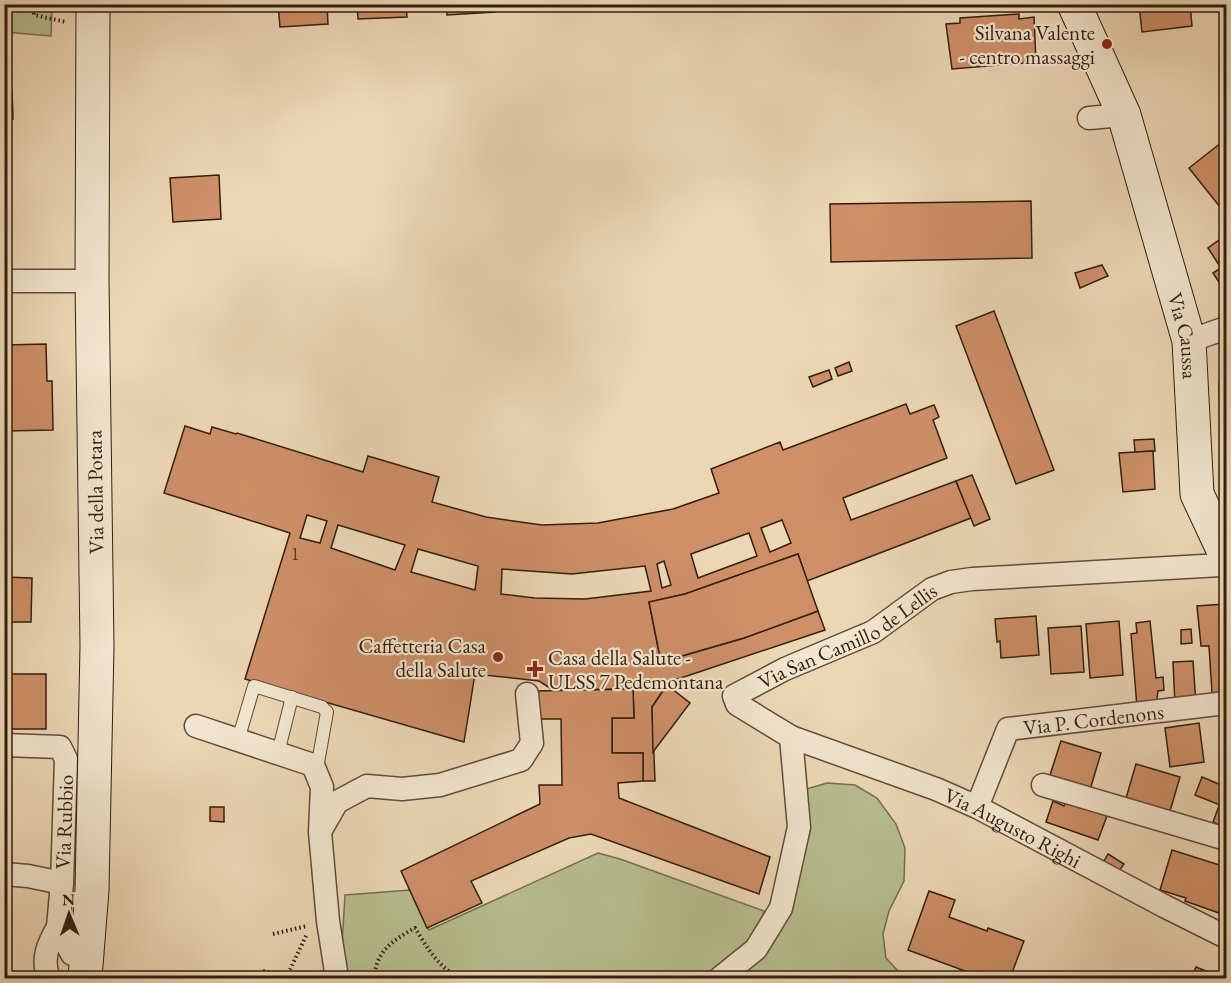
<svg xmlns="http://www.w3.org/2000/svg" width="1231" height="983" font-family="'EB Garamond',serif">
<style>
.green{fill:#b6be8e;stroke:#746e50;stroke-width:1.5}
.building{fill:#ce8f67;stroke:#311f11;stroke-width:1.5;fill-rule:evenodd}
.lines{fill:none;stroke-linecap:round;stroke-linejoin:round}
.lane-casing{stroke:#604d3a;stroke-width:14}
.street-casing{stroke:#604d3a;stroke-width:25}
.secondary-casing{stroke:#311f11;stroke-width:35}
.path{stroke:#311f11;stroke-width:4;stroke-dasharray:1.5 3;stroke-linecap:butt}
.lane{stroke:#f3e5cf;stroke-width:12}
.street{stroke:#f3e5cf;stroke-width:22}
.secondary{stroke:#f3e5cf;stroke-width:33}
.poi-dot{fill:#8f2418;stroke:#f3e5cf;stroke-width:2}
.labels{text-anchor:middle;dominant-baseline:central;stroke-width:4.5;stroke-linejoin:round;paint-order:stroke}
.number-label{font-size:18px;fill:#583b26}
.poi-label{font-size:21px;fill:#311f11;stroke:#f3e5cf;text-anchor:end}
.street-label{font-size:21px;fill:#311f11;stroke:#f3e5cf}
</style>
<rect width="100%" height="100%" fill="#ecd7b5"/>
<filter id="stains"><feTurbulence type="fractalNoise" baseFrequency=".00333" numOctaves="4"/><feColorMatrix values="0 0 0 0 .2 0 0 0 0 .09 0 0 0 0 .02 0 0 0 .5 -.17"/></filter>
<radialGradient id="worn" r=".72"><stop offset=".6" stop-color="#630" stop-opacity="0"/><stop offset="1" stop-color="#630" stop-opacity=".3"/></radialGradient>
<g class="green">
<polygon points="4,5 52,5 51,36 5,32"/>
<polygon points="827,783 855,785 877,798 896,824 905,848 904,881 889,911 883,934 886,958 899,972 927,973 940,978 735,978 759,955 803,790"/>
<polygon points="598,853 620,859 764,911 756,938 726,978 344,978 341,962 345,895 410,890 429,930"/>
</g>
<g class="building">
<polygon points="278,4 327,4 328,24 280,27"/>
<polygon points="357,4 406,4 407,17 358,19"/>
<polygon points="447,4 495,4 495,12 447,15"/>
<polygon points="630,4 678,4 678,5 630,8"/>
<polygon points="1139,4 1190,4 1192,26 1142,32"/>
<polygon points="1019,14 1019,19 1034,17 1036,62 952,69 946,24 960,23 960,18"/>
<polygon points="4,90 12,90 13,119 4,119"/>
<polygon points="1226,139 1226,202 1220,207 1189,168"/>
<polygon points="219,175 221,219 173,222 170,178"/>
<polygon points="1031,201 1032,258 831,262 830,204"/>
<polygon points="1226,235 1226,293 1213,273 1221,268 1208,248"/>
<polygon points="1102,265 1108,276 1080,288 1075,273"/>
<polygon points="994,311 1054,470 1016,484 956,326"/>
<polygon points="46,344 47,381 52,381 53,430 6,431 4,345"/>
<polygon points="849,362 852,371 838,376 835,368"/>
<polygon points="829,370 832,379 813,387 809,377"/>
<polygon points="1226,380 1226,498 1225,469 1221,469 1219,383"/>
<path d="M 906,404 L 910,414 L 934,405 L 939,417 L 933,420 L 947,458 L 843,498 L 851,520 L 956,481 L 971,518 L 807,581 L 798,554 L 685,594 L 649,602 L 661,662 L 744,638 L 818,611 L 825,630 L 669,682 L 652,707 L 655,781 L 643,781 L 643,753 L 612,753 L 612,718 L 634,718 L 633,689 L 553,690 L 539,681 L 475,674 L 464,742 L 245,679 L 290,533 L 164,493 L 185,426 L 210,434 L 212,427 L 236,434 L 237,433 L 363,472 L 368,456 L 439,477 L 432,502 L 486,517 L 542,525 L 598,523 L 673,509 L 719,493 L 711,469 L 780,442 L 783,450 ZM 307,515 L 327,521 L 320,543 L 300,538 ZM 782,520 L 791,543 L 770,552 L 761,528 ZM 338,525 L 405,545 L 395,570 L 331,548 ZM 749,533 L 757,556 L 698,578 L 691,554 ZM 418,549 L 478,566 L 475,590 L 411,572 ZM 664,561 L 671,585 L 662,588 L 657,564 ZM 645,566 L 651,591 L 585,599 L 535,598 L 501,594 L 502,569 L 572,574 Z"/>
<polygon points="1154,439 1155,451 1135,452 1134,440"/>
<polygon points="1153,451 1155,489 1123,492 1119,453"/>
<polygon points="972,475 990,519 974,526 956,481"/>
<polygon points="798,554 818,611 744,638 661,662 649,602 685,594"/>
<polygon points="4,577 32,578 31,622 4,622"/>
<polygon points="1224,604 1225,618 1226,617 1226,692 1212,693 1209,646 1201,646 1197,606"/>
<polygon points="1036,616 1039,655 1001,658 1000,641 997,642 995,619"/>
<polygon points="1119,621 1123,675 1090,678 1086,624"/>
<polygon points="1150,621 1156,678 1163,677 1164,690 1158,691 1156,706 1137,707 1131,634 1137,633 1136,623"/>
<polygon points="1081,626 1084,672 1051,674 1048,628"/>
<polygon points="1191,629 1192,643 1181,644 1181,630"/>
<polygon points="1193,661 1196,704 1175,705 1173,662"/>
<rect x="4" y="674" width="42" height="55"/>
<polygon points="667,685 690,703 653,752 652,707"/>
<polygon points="633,689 634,718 612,718 612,753 643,753 643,781 618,783 619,798 770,857 759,894 591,834 569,838 471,881 482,903 427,928 401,871 540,804 539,785 562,785 561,719 535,719 534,691"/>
<polygon points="1199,723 1204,762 1170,767 1165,728"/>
<polygon points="1061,741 1101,753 1089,793 1048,781"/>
<polygon points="1136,764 1180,777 1168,818 1124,805"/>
<polygon points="1202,777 1226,787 1220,805 1195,795"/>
<polygon points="4,779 9,779 8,794 4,794"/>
<polygon points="1226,787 1226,828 1213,822"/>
<polygon points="1053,801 1064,806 1066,801 1107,816 1098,840 1046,822"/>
<polygon points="210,807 224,807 224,822 210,821"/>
<polygon points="1172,850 1226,867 1226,886 1219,913 1185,901 1186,898 1160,890"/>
<polygon points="1108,854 1124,864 1119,871 1104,861"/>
<polygon points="929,891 955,900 949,917 987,931 988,928 1024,941 1010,978 984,978 908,950"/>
<polygon points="1196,967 1223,978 1191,978"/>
</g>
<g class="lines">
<g class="lane-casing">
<g id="lane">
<polyline points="238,740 254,686 322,707 327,712 318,763 313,765"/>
<polyline points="278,753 292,697"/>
</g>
</g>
<g class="street-casing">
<g id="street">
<polyline points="1089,118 1124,115"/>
<polyline points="4,281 92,281"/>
<polyline points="1189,341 1226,328"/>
<polyline points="196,726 313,765 322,787 320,832 328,921 337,978"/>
<path id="s1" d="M 791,737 L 936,789 L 977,807 L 1164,906 L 1226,937"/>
<polyline points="4,745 60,747 66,759 62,883 58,927"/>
<polyline points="1043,785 1226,839"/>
<path id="s2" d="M 977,807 L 1008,729 L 1226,703"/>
<polyline points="322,828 337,802 367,786 402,789 440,785 521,760 532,743 527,694"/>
<polyline points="4,874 28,876 62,883"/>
<path d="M 49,978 C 41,960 48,944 58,927 L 72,954 L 87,960"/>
<path id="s3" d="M 720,978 L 756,949 L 781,908 L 799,827 L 791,737 L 737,704 L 734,696 L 785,669 L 873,632 L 932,589 L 951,582 L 972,579 L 1221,565 L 1226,561"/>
</g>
</g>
<g class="secondary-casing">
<g id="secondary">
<path id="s4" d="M 1074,4 L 1124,115 L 1189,341 L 1197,494 L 1226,556"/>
<polyline points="85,978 92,890 97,646 92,281 93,4"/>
</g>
</g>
<g class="path">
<polyline points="34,4 34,15 66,22"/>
<polyline points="273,934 307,926"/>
<polyline points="263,971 287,976 307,934"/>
<path d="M 374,978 C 377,950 392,941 415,928 C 426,946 440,970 461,978"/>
</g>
<use href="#lane" class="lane"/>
<use href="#street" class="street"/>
<use href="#secondary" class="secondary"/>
</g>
<g class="poi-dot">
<circle cx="1107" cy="44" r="6"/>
<circle cx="498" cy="657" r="6"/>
<path d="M532 660h6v6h6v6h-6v6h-6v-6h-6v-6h6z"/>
</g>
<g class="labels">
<g class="number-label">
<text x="295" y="553">1</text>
</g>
<g class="poi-label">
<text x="1095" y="32">Silvana Valente<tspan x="1095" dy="24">- centro massaggi</tspan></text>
<text x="486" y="645">Caffetteria Casa<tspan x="486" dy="24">della Salute</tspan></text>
<text x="548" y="657" text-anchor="start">Casa della Salute -<tspan x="548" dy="24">ULSS 7 Pedemontana</tspan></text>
</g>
<g class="street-label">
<text stroke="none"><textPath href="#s4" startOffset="351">Via Caussa</textPath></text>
<text transform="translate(95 492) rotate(-91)">Via della Potara</text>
<text stroke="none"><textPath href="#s3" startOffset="468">Via San Camillo de Lellis</textPath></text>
<text stroke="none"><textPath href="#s2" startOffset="170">Via P. Cordenons</textPath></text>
<text transform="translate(64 822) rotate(-88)">Via Rubbio</text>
<text stroke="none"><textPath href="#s1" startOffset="240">Via Augusto Righi</textPath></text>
</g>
</g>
<rect width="1231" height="983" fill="none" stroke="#ecd7b5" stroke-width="24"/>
<rect x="6" y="6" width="1219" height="971" fill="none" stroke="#311f11" stroke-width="3"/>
<rect x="12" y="12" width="1207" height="959" fill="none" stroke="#311f11" stroke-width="1.5"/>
<g transform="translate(69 914) rotate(358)" stroke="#f3e5cf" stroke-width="4.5" paint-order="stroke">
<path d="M0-4.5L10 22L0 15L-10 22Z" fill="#311f11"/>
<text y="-9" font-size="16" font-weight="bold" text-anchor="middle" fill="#311f11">N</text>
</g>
<rect width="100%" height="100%" filter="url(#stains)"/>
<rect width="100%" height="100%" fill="url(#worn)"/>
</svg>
